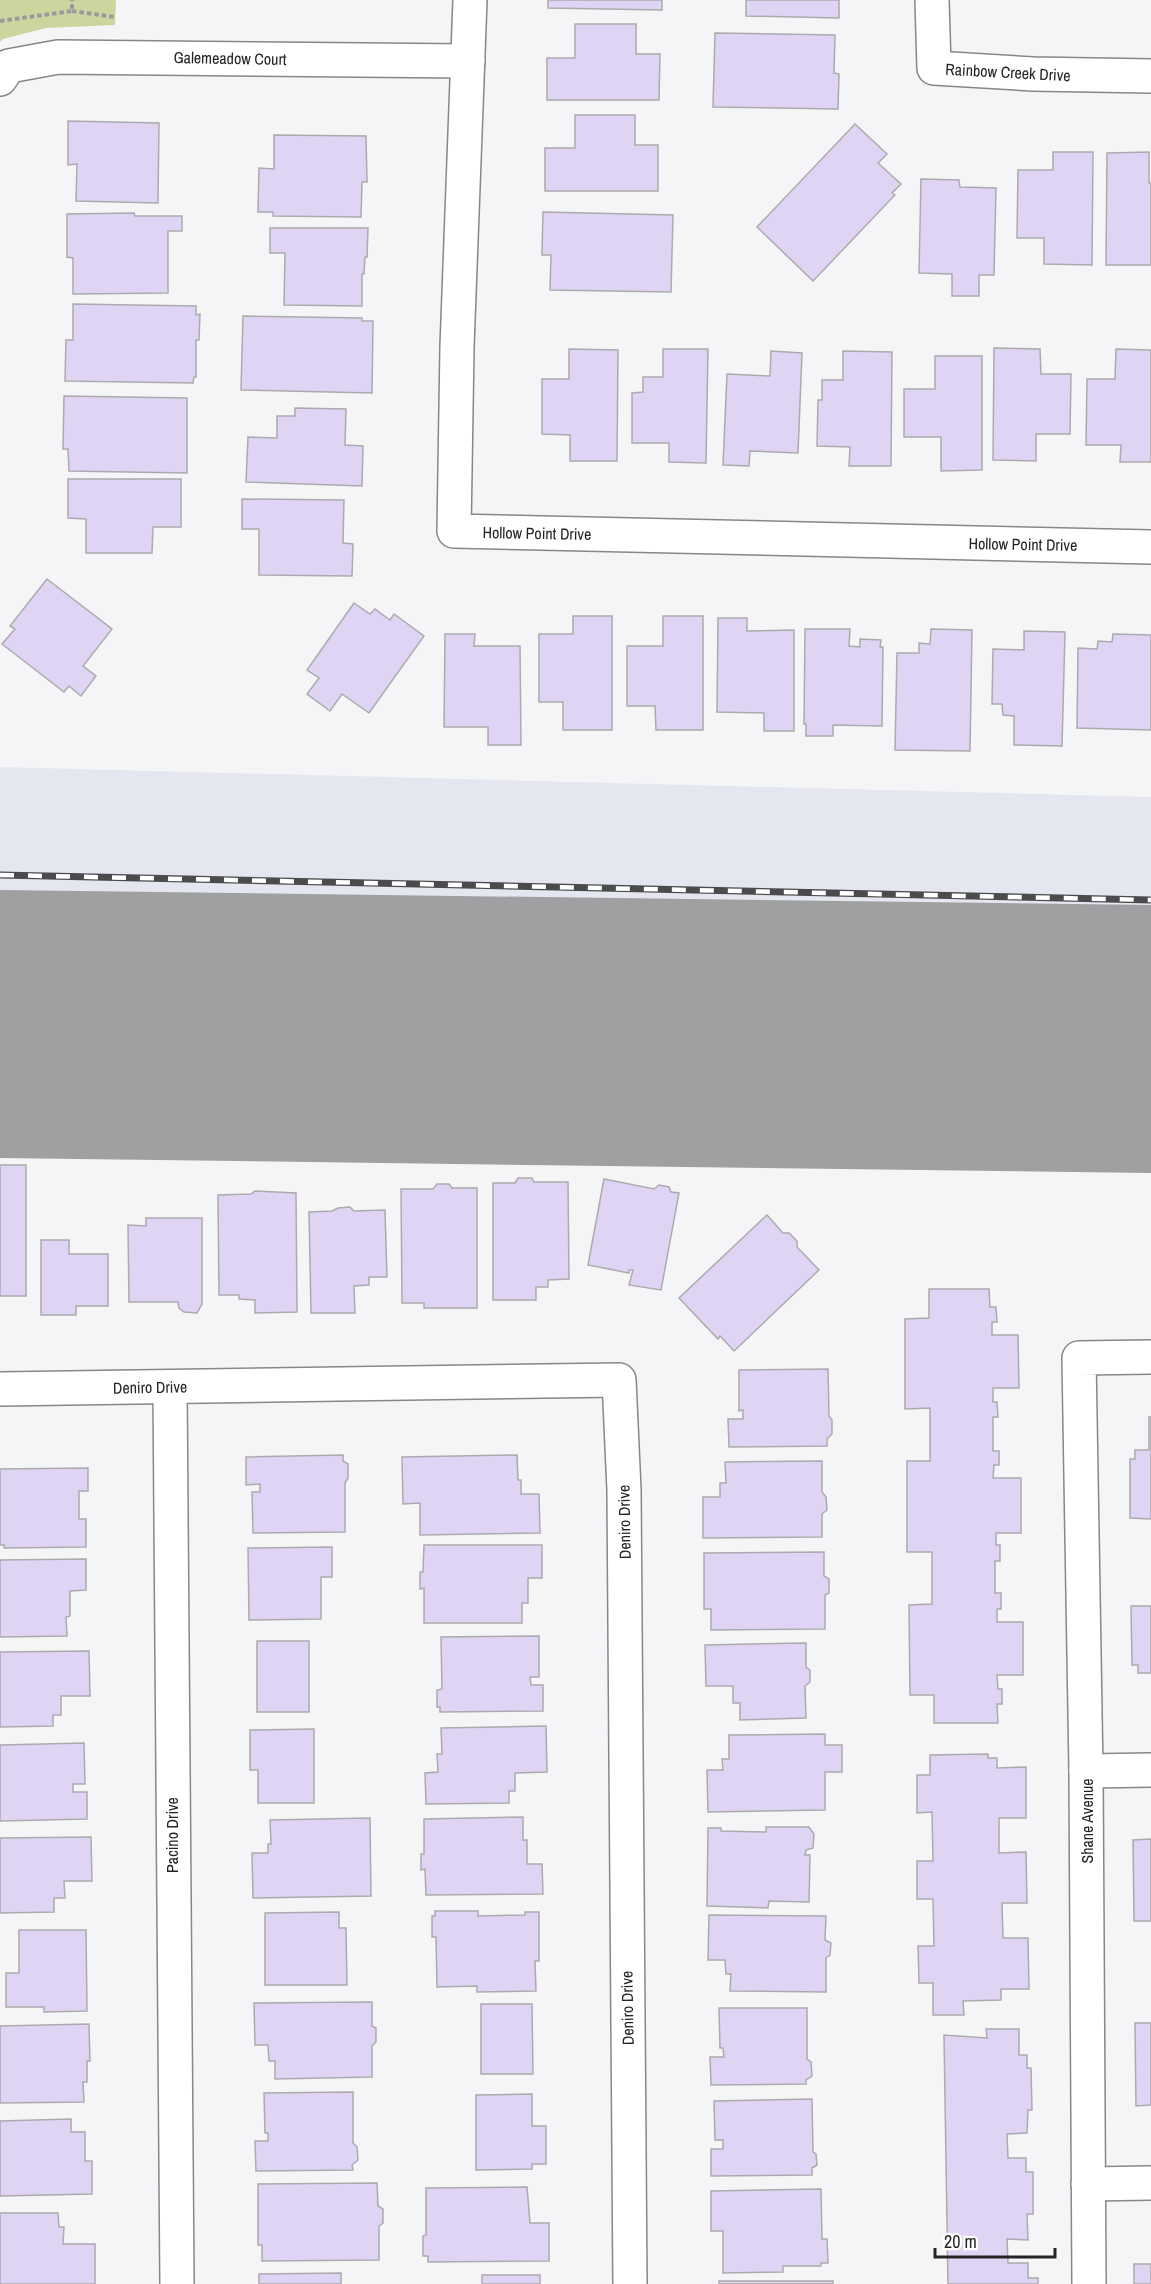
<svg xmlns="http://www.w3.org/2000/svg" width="1151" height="2284" font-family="'Archivo Narrow',sans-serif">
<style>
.built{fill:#e5e7f0}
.green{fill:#ced49e}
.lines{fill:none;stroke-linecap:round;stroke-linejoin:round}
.runway{stroke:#a0a0a2;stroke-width:268}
.building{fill:#e0d4f5;stroke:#ababad;stroke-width:1.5}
.street-casing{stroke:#87878a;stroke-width:36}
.path{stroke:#9a9a9c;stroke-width:4;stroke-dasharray:4.5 3;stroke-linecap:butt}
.street{stroke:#fff;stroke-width:33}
.rail-casing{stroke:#4b4b4d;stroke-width:7}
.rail{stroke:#fff;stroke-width:4.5;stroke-dasharray:14;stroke-linecap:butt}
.labels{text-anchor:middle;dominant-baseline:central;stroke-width:6;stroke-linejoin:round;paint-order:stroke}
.street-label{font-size:16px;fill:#242425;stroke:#fff}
</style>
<rect width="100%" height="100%" fill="#f5f5f8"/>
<polygon class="built" points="0,767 1151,797 1151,1139 0,1148"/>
<polygon class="green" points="0,0 116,0 115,25 46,28 3,39 0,42"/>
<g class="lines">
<polyline class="runway" points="0,1024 1151,1039"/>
</g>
<g class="building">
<polygon points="548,0 662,0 662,10 548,8"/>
<polygon points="746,0 839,0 839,18 746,16"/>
<polygon points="575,24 636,24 636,54 660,54 659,100 547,100 547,58 575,58"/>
<polygon points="715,33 835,35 834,73 839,74 838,109 713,107"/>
<polygon points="575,115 635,115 635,145 658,145 658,191 545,191 545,148 575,148"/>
<polygon points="68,121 159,123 158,203 76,201 77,164 68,165"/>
<polygon points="855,124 887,154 878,163 901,184 892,193 895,195 813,281 757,227"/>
<polygon points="274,135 366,136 367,182 362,182 361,217 273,216 273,212 258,212 259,168 274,169"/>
<polygon points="1053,152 1093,152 1092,265 1044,264 1044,238 1017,238 1018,170 1053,170"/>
<polygon points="1149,152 1149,183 1151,183 1151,265 1106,265 1107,153"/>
<polygon points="921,179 959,180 960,187 996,188 994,275 979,275 979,296 952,296 952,274 919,273"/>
<polygon points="543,212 673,215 671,292 550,290 551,255 542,255"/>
<polygon points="134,213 135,216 182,216 182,231 168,231 168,293 73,294 73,258 67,257 67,214"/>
<polygon points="270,228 368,228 367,257 365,257 364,274 362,274 362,306 284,305 285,253 270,253"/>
<polygon points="73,304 196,306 196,315 200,314 199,340 196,340 196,377 194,377 193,383 65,381 66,340 73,340"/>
<polygon points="243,316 362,318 362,321 373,321 372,393 241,390"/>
<polygon points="994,348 1040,349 1041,374 1071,374 1070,434 1036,434 1036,461 993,460"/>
<polygon points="569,349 618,350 617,461 570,461 570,435 542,434 542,379 569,379"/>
<polygon points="663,349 708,349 706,463 669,462 669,443 632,443 632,393 643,392 643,377 663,377"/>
<polygon points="1116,349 1151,350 1151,462 1120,462 1121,445 1086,445 1087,379 1115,379"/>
<polygon points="771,351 802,353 798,453 750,451 749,466 723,465 727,374 770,376"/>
<polygon points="843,351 892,352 891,466 849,466 850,447 817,446 818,400 822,400 822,380 843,380"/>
<polygon points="935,356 982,356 982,470 941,471 941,437 904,437 904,389 935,389"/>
<polygon points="64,396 187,398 187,473 69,471 68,449 63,449"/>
<polygon points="295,408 346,409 345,445 363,446 362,486 246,482 248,437 277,438 277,416 295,416"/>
<polygon points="68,479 181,479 181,527 153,527 152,553 86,553 86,519 68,518"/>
<polygon points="242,499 344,500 343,543 353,544 352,576 259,575 259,529 242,529"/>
<polygon points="47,579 112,629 83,666 96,676 81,696 69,686 64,692 2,644 15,629 10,626"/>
<polygon points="354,603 370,614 375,609 390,620 394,614 424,636 369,713 342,694 330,711 307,694 319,678 307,670"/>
<polygon points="573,616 612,616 612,730 563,730 563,702 539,702 539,634 573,634"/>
<polygon points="663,616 703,616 703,730 656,730 655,706 627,706 627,646 663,646"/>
<polygon points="718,618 747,618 747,631 794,630 794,731 764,731 764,713 717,712"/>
<polygon points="805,629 850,629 849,646 860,647 860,639 881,640 880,647 883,647 882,726 833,725 833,736 806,736 806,724 804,724"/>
<polygon points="931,629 972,630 970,751 895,750 897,653 919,653 919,643 930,644"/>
<polygon points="1024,631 1065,632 1062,746 1014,745 1014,716 1003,715 1002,704 992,704 993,649 1024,650"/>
<polygon points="445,634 475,634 474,646 520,646 521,745 488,745 488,727 444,727"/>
<polygon points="1113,634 1151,635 1151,730 1077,728 1078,648 1097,649 1098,641 1112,642"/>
<rect x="0" y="1165" width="26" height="131"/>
<polygon points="518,1178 532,1178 534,1182 568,1182 569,1279 548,1280 548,1287 536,1287 536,1300 493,1300 493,1183 515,1183"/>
<polygon points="604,1179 654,1189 659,1185 669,1187 671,1192 679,1193 661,1290 629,1285 633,1270 629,1270 629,1273 588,1265"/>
<polygon points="437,1184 449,1184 452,1188 477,1188 477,1308 424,1308 424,1303 402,1303 401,1189 433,1189"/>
<polygon points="255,1191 296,1193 297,1312 255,1313 255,1300 239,1299 239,1295 219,1295 218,1195 251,1194"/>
<polygon points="350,1207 354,1211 385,1210 387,1277 369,1277 369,1285 354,1286 355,1313 311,1313 309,1212 332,1211 338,1208"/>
<polygon points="767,1215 783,1233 789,1233 797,1241 797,1247 819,1270 734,1351 720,1336 718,1339 679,1298"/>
<polygon points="146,1218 202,1218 202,1304 197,1313 184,1312 179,1308 178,1302 129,1302 128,1225 146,1226"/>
<polygon points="41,1240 69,1240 69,1254 108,1254 108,1306 76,1306 76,1315 41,1315"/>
<polygon points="929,1289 989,1289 990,1307 996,1307 997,1322 992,1322 992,1335 1018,1335 1019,1388 993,1388 993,1402 997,1402 998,1417 993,1417 993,1451 999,1451 999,1465 994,1465 993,1478 1021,1478 1021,1533 996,1533 996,1545 1000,1545 1000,1561 995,1561 995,1593 1001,1593 1001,1609 997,1609 997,1622 1023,1622 1023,1675 997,1675 998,1689 1002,1689 1002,1704 997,1704 998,1723 934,1723 934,1695 910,1695 909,1605 932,1604 932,1552 907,1552 907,1461 930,1461 930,1408 905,1409 905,1319 929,1318"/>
<polygon points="828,1369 829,1416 832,1420 832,1434 827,1439 827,1446 729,1447 728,1419 743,1419 743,1410 739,1411 739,1370"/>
<polygon points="1149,1417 1151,1417 1151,1519 1130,1518 1130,1459 1135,1459 1135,1450 1149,1450"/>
<polygon points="343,1455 343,1461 348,1464 348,1478 345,1483 345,1532 253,1533 252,1492 260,1492 260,1484 246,1485 246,1457"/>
<polygon points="517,1455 518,1480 521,1480 521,1494 539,1494 540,1533 420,1535 420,1503 403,1504 402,1457"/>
<polygon points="822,1461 822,1492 826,1497 827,1510 822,1514 822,1537 703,1538 703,1497 720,1497 720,1483 726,1483 725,1462"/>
<polygon points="88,1468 88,1491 79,1491 79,1519 86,1519 86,1547 4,1548 4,1545 0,1545 0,1469"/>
<polygon points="424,1545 542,1545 542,1578 528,1578 528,1603 522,1603 522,1623 424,1623 424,1588 420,1589 420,1572 423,1572"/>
<polygon points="332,1547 332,1577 321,1577 321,1619 249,1620 248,1548"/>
<polygon points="824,1552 824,1576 829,1579 829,1593 825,1595 825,1629 711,1630 711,1609 704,1609 704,1553"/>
<polygon points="86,1559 86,1590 70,1591 70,1616 66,1617 67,1636 0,1637 0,1560"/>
<polygon points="1131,1606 1151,1606 1151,1673 1138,1673 1138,1665 1132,1665"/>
<polygon points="539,1636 539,1677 530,1677 531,1685 543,1685 543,1711 440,1712 440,1707 437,1707 437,1690 442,1689 441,1637"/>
<rect x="257" y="1641" width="52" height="71"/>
<polygon points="806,1643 806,1667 810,1670 810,1682 805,1686 806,1718 740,1720 740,1703 733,1703 733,1686 706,1686 705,1645"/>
<polygon points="89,1651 90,1696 61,1696 61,1715 53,1715 53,1726 0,1727 0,1652"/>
<polygon points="546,1726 547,1772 515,1773 515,1791 509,1791 509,1803 426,1804 425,1773 438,1772 437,1754 442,1754 441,1728"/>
<polygon points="314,1729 314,1803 258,1803 258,1770 250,1770 250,1730"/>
<polygon points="825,1734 825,1745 842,1745 842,1772 825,1772 825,1810 708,1812 707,1770 723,1770 722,1759 729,1759 729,1735"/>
<polygon points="84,1743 85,1784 73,1784 73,1792 87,1792 87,1819 0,1821 0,1745"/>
<polygon points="988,1754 988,1758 997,1758 997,1768 1026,1767 1026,1818 999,1818 999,1853 1026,1852 1027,1903 1002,1903 1003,1938 1028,1938 1029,1989 1001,1989 1001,2000 963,2001 964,2015 933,2015 933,1983 919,1983 918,1946 934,1946 933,1899 917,1899 917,1861 933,1861 932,1812 917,1813 917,1775 930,1775 930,1755"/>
<polygon points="523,1817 523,1840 527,1840 527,1864 542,1864 543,1894 426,1895 425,1869 421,1870 421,1854 424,1854 424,1819"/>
<polygon points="370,1818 371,1896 253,1898 252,1853 268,1853 268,1844 271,1844 270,1820"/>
<polygon points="766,1827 809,1827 814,1834 813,1848 806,1850 805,1855 810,1855 809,1902 769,1901 768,1908 707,1906 708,1828 721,1828 721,1831 766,1832"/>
<polygon points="91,1837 92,1881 64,1881 65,1898 54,1898 54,1912 0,1913 0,1838"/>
<polygon points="1151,1839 1151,1921 1134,1921 1133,1840"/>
<polygon points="435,1911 478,1911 478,1916 525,1915 525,1912 539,1912 539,1961 535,1961 536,1991 477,1992 477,1986 437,1987 436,1937 432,1937 432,1916 435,1916"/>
<polygon points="339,1912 339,1928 346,1928 347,1985 265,1985 265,1913"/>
<polygon points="709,1915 826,1916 825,1940 831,1943 830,1955 826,1958 826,1992 730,1991 731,1974 726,1974 725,1960 708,1960"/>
<polygon points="19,1930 86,1930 87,2011 44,2012 44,2007 6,2007 6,1973 19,1973"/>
<polygon points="372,2002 372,2026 376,2028 376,2042 372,2046 372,2077 275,2079 275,2061 269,2061 268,2045 255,2045 254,2003"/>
<polygon points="481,2004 532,2004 533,2074 481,2074"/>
<polygon points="719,2008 807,2008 807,2059 811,2062 812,2076 806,2080 806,2084 711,2085 710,2057 724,2057 723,2048 720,2048"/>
<polygon points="1135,2023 1151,2023 1151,2105 1136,2106"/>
<polygon points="89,2024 90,2061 87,2061 87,2082 83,2082 84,2102 0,2103 0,2026"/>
<polygon points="986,2029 1019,2029 1019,2055 1027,2055 1027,2068 1031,2068 1032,2110 1028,2110 1027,2133 1007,2134 1008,2158 1026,2158 1026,2172 1033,2172 1033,2214 1027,2214 1028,2240 1007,2239 1008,2263 1028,2263 1028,2278 1038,2278 1038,2284 948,2284 944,2035 987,2038"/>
<polygon points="353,2092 353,2143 357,2147 358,2160 352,2165 353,2170 256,2171 255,2141 268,2141 268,2133 265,2133 264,2093"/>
<polygon points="532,2094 532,2126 546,2126 546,2164 532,2164 532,2169 476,2170 476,2095"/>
<polygon points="812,2099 813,2152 816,2154 817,2165 812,2168 812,2175 711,2176 711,2149 723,2149 723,2140 715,2140 714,2101"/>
<polygon points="71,2119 71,2132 85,2132 85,2161 92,2161 92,2194 0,2196 0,2121"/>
<polygon points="377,2183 378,2206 383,2209 383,2223 379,2226 379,2260 262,2261 262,2245 258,2245 258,2184"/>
<polygon points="527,2187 530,2223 549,2223 549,2261 428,2262 428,2256 423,2256 423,2236 426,2235 426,2188"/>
<polygon points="821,2189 822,2239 827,2239 828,2263 821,2263 821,2266 783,2266 783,2272 723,2273 723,2231 711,2231 711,2191"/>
<polygon points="0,2213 58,2213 59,2227 64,2227 63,2244 95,2244 95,2284 0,2284"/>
<rect x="1134" y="2264" width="17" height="20"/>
<polygon points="341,2273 341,2284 259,2284 259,2274"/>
<rect x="482" y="2275" width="58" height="9"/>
<rect x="719" y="2281" width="114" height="3"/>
</g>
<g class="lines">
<g class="street-casing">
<g id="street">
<polyline points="470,0 457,347 454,531 1151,547"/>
<polyline points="932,0 934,68 1033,74 1151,76"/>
<polyline points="0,79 9,66 58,57 468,61"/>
<polyline points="170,1387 177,2284"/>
<polyline points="0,1389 619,1380 624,1490 630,2284"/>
<polyline points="1086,1771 1151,1770"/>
<polyline points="1088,2184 1151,2183"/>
<polyline points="1089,2284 1086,1771 1079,1358 1151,1357"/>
</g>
</g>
<g class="path">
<polyline points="72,11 115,17"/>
<polyline points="0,21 72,11 72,0"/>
</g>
<use href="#street" class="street"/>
<g class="rail-casing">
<polyline id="rail" points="0,875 1151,900"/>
</g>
<use href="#rail" class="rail"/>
</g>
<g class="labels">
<g class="street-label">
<text transform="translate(230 58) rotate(1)">Galemeadow Court</text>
<text transform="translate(1008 72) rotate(3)">Rainbow Creek Drive</text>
<text transform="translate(537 533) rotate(1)">Hollow Point Drive</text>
<text transform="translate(1023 544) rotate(1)">Hollow Point Drive</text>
<text transform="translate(150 1387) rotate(-1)">Deniro Drive</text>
<text transform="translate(624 1522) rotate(-91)">Deniro Drive</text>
<text transform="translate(1087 1821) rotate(-90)">Shane Avenue</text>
<text transform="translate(172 1835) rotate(-90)">Pacino Drive</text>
<text transform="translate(627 2008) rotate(-91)">Deniro Drive</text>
</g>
</g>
<path d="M935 2248v9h120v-9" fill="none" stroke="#242425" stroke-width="3"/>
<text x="944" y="2248" font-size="18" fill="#242425" stroke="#ffffff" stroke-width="4.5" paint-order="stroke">20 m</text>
</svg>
